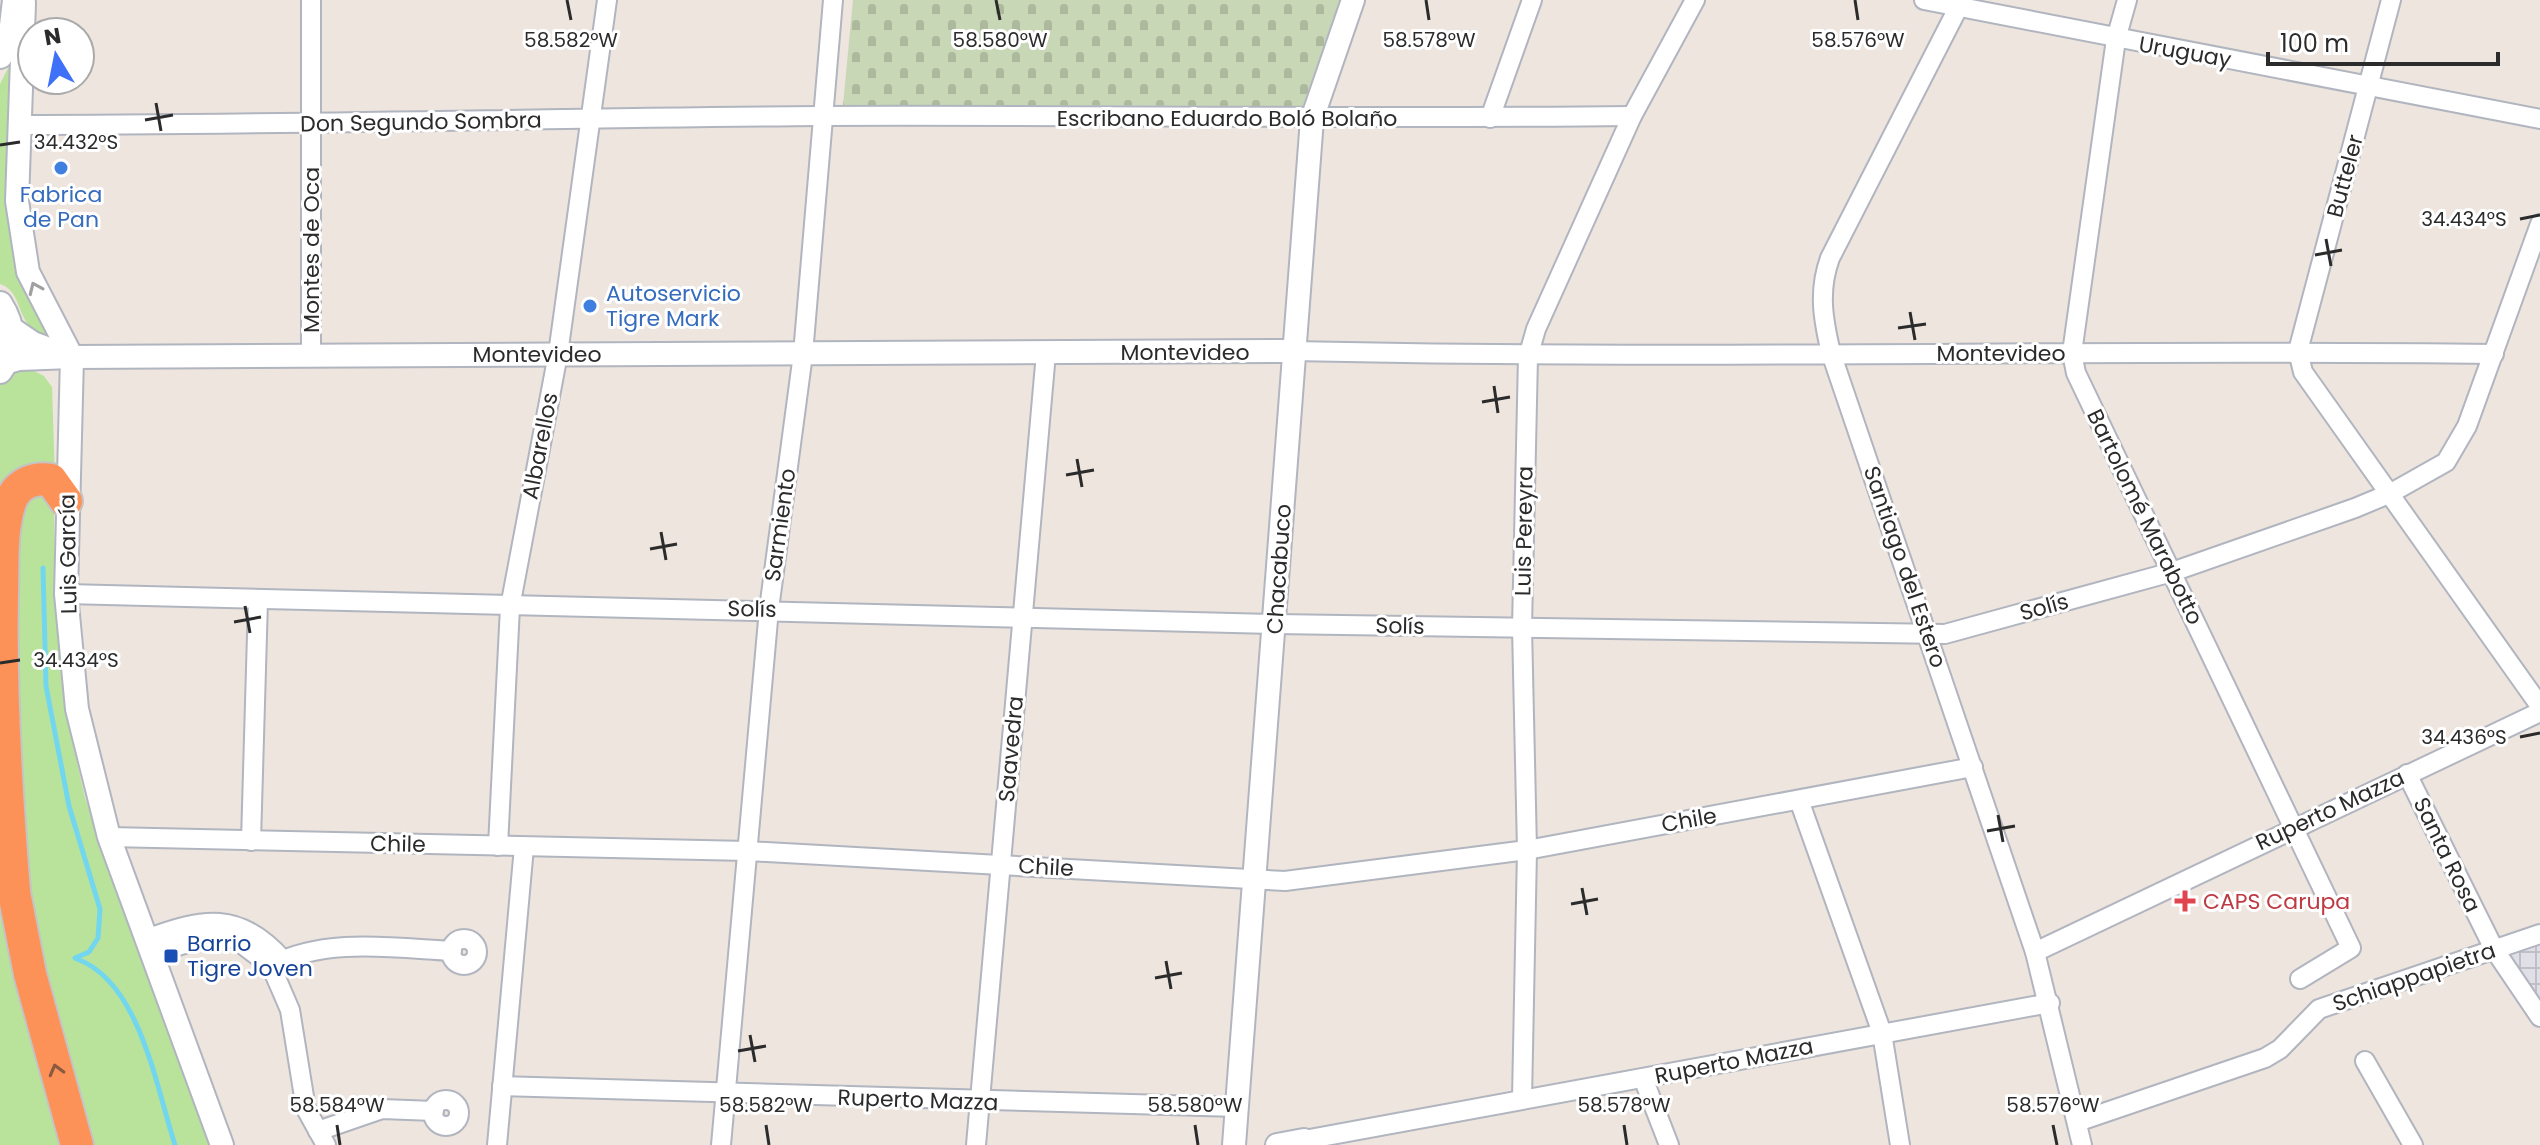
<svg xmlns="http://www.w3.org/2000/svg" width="2540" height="1145" font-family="Poppins,sans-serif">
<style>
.industrial{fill:url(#industrial-grid)}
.grass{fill:#b9e39b}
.cemetery{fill:url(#cemetery-stones)}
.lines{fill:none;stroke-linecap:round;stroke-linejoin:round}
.stream{stroke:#72d7ee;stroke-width:5}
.minor-casing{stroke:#b1b5bf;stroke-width:22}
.tertiary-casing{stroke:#b1b5bf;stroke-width:26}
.secondary-casing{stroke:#b1b5bf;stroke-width:28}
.motorway-casing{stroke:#c4c4c4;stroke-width:36}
.minor{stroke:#fff;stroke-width:18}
.tertiary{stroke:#fff;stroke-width:22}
.secondary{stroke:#fff;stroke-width:24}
.motorway{stroke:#fd9259;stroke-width:32}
.oneway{stroke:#a0a0a0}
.oneway2{stroke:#8a5940}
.ticks{fill:none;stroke:#2b2b2b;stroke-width:3}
.shop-dot{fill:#3f7fe0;stroke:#fff;stroke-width:3}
.health-dot{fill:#e0444e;stroke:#fff;stroke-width:3}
.transit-dot{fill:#1a4fb4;stroke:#fff;stroke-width:3}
.labels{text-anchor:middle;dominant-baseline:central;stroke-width:6;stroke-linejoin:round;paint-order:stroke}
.street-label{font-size:22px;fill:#2b2b2b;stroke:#fff}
.shop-label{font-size:22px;fill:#366cbe;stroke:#fff}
.health-label{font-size:22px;fill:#be3a42;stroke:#fff;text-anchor:start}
.transit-label{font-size:22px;fill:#164399;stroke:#fff;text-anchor:start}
.ticks-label{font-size:20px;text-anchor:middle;fill:#2b2b2b;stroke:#fff;stroke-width:6;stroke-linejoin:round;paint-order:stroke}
</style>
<defs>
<pattern id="industrial-grid" width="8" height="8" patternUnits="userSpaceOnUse" patternTransform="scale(2)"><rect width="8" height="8" fill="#e0dee6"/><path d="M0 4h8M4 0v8" fill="none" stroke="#c0bfc5"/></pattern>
<pattern id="cemetery-stones" width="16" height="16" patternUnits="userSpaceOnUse" patternTransform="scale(2)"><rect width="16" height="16" fill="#c8d7b5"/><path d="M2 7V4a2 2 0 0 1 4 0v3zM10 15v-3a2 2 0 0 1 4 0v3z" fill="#acb99c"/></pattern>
</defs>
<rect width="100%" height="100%" fill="#ede5de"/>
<polygon class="industrial" points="2540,942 2540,999 2507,951"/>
<g class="grass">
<path d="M 14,56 L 10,203 L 49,333 L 45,336 C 14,326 25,292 0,284 L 0,84 Z"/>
<polygon points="30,369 44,376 52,387 55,479 0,515 0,383 16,371"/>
<path d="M 36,486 L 54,507 L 55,600 L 65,709 L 85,798 L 212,1145 L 91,1145 C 44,997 14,840 11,685 C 9,624 15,563 17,502 Z"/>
<polygon points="0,902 62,1145 0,1145"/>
</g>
<polygon class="cemetery" points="853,0 1340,0 1303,106 843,105"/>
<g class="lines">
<g class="stream">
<polyline points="43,568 46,686 69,806 100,909 98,938 89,952 75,958"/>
<path d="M 77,959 C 140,982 156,1087 175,1145"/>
</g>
<g class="minor-casing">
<g id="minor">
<polyline points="1924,0 2540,119"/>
<polyline points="2127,0 2116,39 2072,353 2076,373 2351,948 2300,979"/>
<polyline points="2391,0 2298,351 2303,372 2540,706"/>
<path d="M 1958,8 L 1830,258 C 1818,291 1823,319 1831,353 L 2035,952 L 2082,1145"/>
<polyline points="1490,118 1532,0"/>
<path d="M 18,125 C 286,125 553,118 821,116 C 1091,115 1361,119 1632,116"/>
<path d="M 1292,351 C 1693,360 2093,349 2494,354"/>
<polyline points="311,357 311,0"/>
<polyline points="66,594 1275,624 1945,634 2172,572 2355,508 2391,493 2446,462 2467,426 2540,224"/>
<polyline points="2407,774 2494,949 2540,1017"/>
<polyline points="1799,800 1882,1033 1900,1145"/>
<polyline points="109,837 748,851 1285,881 1527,850 1973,767"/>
<polyline points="251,841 258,600"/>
<polyline points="498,846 510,607 558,354 607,0"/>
<path d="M 146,939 C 203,918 239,910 283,960"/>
<circle cx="464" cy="952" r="13"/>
<polyline points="2035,952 2540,712"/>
<polyline points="152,954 217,934 234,938 271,966 290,1010 306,1109 326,1145"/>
<path d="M 271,966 C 324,937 394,948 452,951"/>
<polyline points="2365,1061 2413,1145"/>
<polyline points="1643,1078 1669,1145"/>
<polyline points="502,1086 1238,1107"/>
<polyline points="1522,1099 1527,850 1522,627 1528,357 1536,329 1632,116 1695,0"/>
<circle cx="446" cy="1113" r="13"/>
<polyline points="2077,1122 2265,1058 2280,1049 2319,1009 2540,934"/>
<polyline points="318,1131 382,1109 434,1111"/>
<polyline points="1304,1140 2050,1003"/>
<polyline points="497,1145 524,847"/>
<polyline points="721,1145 769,609 803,354 833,0"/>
<polyline points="976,1145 1046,353"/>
</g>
</g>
<g class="tertiary-casing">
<g id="tertiary">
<polyline points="24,3 17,201 28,272 72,357 66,594 77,709 109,837 222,1145"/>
<polyline points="11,328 33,343 60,353"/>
<polyline points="5,363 19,359 72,357 1292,351"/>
<polyline points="1234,1145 1312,119 1353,0"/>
<polyline points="1277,1145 1304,1140 1306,1145"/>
</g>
</g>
<g class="secondary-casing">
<g id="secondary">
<polyline points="0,56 12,26 15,0"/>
<path d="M 0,304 C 14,326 16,349 0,371"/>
</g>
</g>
<g class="motorway-casing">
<g id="motorway">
<polyline points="10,872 30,974 77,1145"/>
<path d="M 14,891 C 6,793 0,695 2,597 C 3,567 0,528 11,500 C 18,483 35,477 51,480 L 66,501"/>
</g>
</g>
<use href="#minor" class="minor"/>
<use href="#tertiary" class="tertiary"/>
<use href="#secondary" class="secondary"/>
<use href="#motorway" class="motorway"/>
</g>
<defs><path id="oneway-chevron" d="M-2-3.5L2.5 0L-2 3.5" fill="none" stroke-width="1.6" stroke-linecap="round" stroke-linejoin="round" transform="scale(2)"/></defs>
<use class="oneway" href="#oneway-chevron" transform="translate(35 288) rotate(-114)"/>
<use class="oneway2" href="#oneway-chevron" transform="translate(56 1070) rotate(-105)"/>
<path class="ticks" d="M 567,0 L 571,20M 996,0 L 1000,20M 1426,0 L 1429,20M 1855,0 L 1858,20M 156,103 L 161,131M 145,120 L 173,115M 0,145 L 20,142M 2520,219 L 2540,215M 2326,239 L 2331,266M 2315,255 L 2342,250M 1910,312 L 1915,340M 1898,328 L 1926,324M 1494,386 L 1498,413M 1482,402 L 1510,397M 1077,459 L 1082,487M 1066,475 L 1094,470M 661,532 L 666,560M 650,549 L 677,544M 245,606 L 250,633M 234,622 L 261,617M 0,663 L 20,660M 2520,737 L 2540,733M 1998,815 L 2003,842M 1987,831 L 2015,826M 1582,888 L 1587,915M 1571,904 L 1598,899M 1166,961 L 1171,989M 1155,978 L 1182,973M 750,1035 L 755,1062M 738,1051 L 766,1046M 337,1125 L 340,1145M 766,1125 L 769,1145M 1195,1125 L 1198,1145M 1624,1125 L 1627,1145M 2053,1125 L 2057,1145"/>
<g class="shop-dot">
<circle cx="61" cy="168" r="8"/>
<circle cx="590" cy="306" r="8"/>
</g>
<path class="health-dot" d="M2181 889h8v8h8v8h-8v8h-8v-8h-8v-8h8z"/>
<rect class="transit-dot" x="163" y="948" width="16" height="16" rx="4"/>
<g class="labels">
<g class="street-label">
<text transform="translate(2185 52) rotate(10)">Uruguay</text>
<text x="1227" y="118">Escribano Eduardo Boló Bolaño</text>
<text transform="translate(421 122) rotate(-1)">Don Segundo Sombra</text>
<text transform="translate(2345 176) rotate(-75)">Butteler</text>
<text transform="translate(311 250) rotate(-90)">Montes de Oca</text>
<text x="1185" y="352">Montevideo</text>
<text x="2001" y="353">Montevideo</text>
<text x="537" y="354">Montevideo</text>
<text transform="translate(540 446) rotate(-79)">Albarellos</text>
<text transform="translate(2145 517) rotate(64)">Bartolomé Marabotto</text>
<text transform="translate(780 525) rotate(-82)">Sarmiento</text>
<text transform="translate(1524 531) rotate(-89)">Luis Pereyra</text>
<text transform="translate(68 554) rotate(-91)">Luis García</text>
<text transform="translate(1905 567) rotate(71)">Santiago del Estero</text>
<text transform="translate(1279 569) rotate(-86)">Chacabuco</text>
<text transform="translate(2044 607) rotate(-15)">Solís</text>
<text transform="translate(752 609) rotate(1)">Solís</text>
<text transform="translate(1400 626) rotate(1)">Solís</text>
<text transform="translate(1011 749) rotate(-85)">Saavedra</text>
<text transform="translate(2330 810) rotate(-25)">Ruperto Mazza</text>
<text transform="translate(1689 820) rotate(-10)">Chile</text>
<text transform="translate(398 844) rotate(1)">Chile</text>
<text transform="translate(2447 855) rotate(64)">Santa Rosa</text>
<text transform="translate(1046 867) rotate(3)">Chile</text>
<text transform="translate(2414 977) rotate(-19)">Schiappapietra</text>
<text transform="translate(1734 1061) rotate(-11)">Ruperto Mazza</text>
<text transform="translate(918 1100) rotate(2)">Ruperto Mazza</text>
</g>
<g class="shop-label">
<text x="61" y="194">Fabrica<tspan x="61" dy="25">de Pan</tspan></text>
<text x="606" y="293" text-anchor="start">Autoservicio<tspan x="606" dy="25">Tigre Mark</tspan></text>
</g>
<g class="health-label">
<text x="2203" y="901">CAPS Carupa</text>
</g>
<g class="transit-label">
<text x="187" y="943">Barrio<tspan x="187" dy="25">Tigre Joven</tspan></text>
</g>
</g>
<g class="ticks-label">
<text x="571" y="47">58.582°W</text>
<text x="1000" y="47">58.580°W</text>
<text x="1429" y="47">58.578°W</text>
<text x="1858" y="47">58.576°W</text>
<text x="76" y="149">34.432°S</text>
<text x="2464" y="226">34.434°S</text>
<text x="76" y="667">34.434°S</text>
<text x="2464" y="744">34.436°S</text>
<text x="337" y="1112">58.584°W</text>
<text x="766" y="1112">58.582°W</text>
<text x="1195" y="1112">58.580°W</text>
<text x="1624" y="1112">58.578°W</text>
<text x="2053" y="1112">58.576°W</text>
</g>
<g transform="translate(56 56) rotate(350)"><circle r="38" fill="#ffffff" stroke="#aaaaaa" stroke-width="2"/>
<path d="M0-6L14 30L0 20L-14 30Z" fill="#3f71f8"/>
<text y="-12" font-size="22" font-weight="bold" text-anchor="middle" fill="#2b2b2b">N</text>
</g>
<path d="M2268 52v12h230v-12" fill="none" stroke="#2b2b2b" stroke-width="4"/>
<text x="2280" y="52" font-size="24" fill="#2b2b2b" stroke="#ffffff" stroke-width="6" paint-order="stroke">100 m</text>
</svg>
